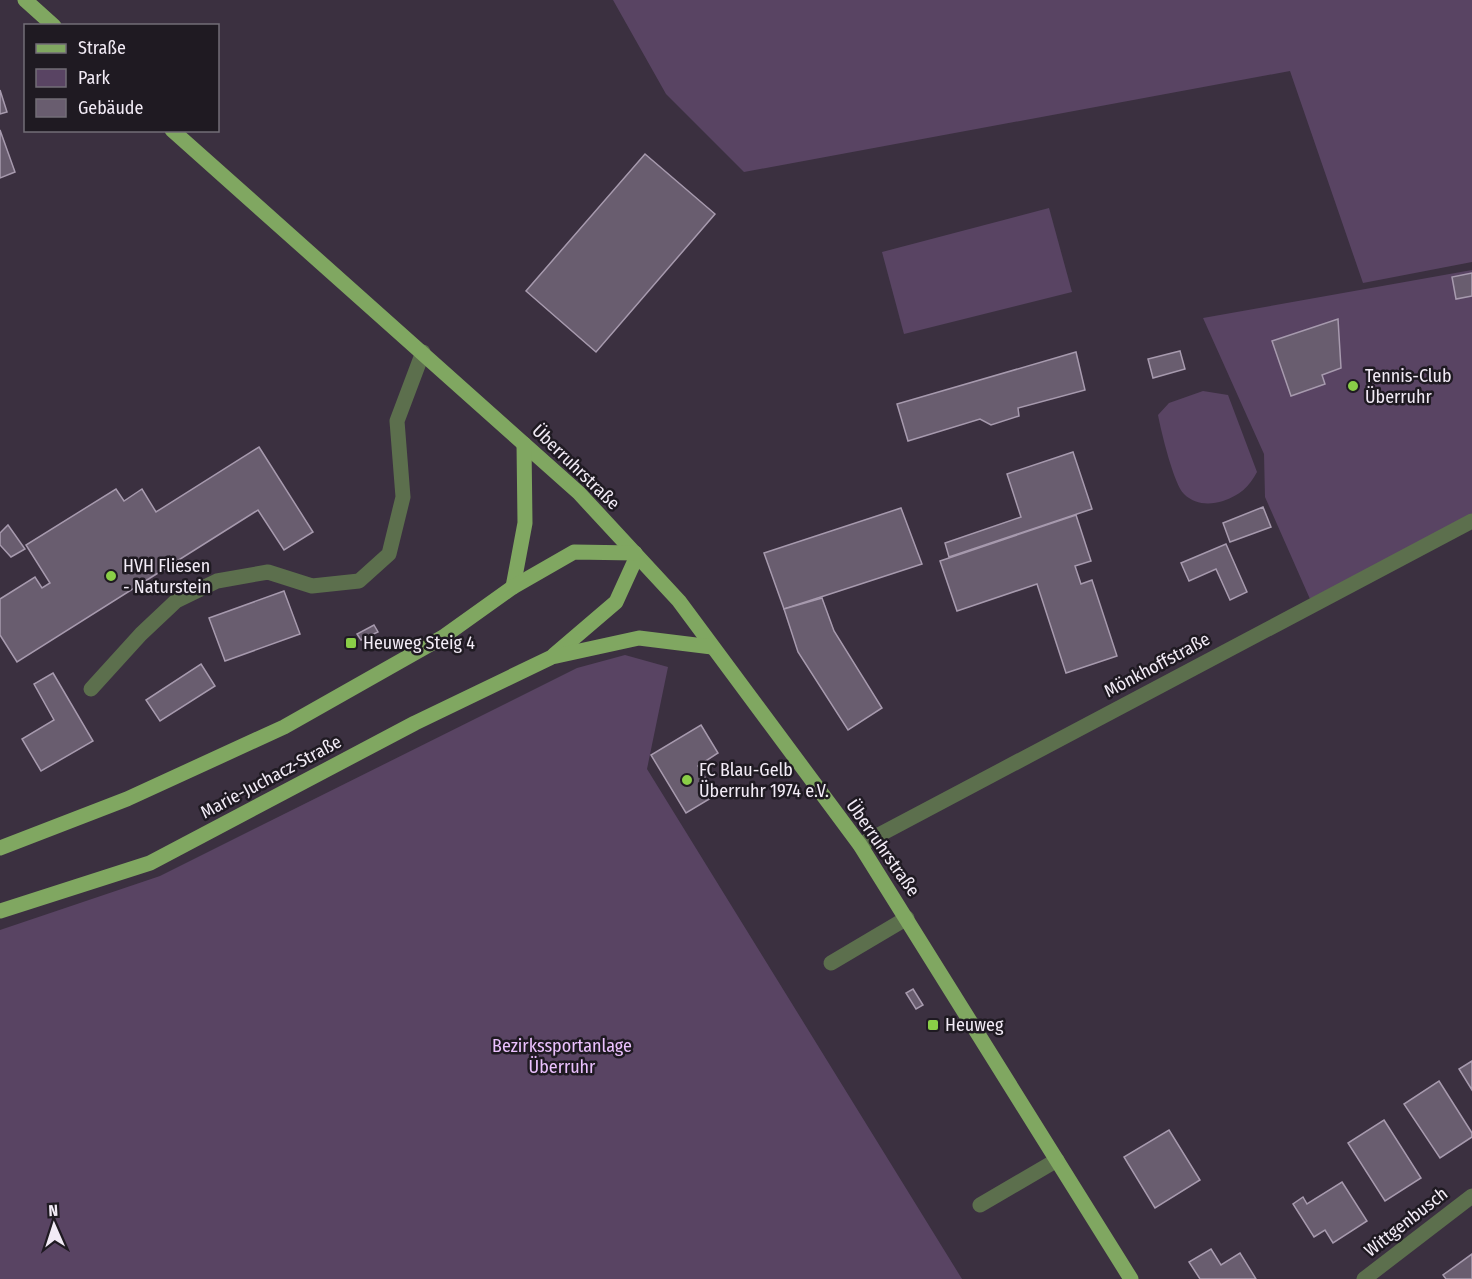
<svg xmlns="http://www.w3.org/2000/svg" width="1472" height="1279" font-family="'Fira Sans Condensed',sans-serif">
<style>
.green{fill:#594463}
.building{fill:#695d6f;stroke:#a79aae;stroke-width:1.5}
.lines{fill:none;stroke-linecap:round;stroke-linejoin:round}
.minor{stroke:#5c6f4d;stroke-width:15}
.major{stroke:#80a761;stroke-width:15}
.poi-dot{fill:#8ace47;stroke:#1f1a22;stroke-width:2}
.labels{text-anchor:middle;dominant-baseline:central;stroke-width:5;stroke-linejoin:round;paint-order:stroke}
.poi-label{font-size:18px;fill:#f2ebf6;stroke:#1f1a22;text-anchor:start}
.street-label{font-size:18px;fill:#f2ebf6;stroke:#1f1a22}
.park-label{font-size:18px;fill:#ebc1fe;stroke:#1f1a22}
</style>
<rect width="100%" height="100%" fill="#3b3040"/>
<g class="green">
<polygon points="613,0 1472,0 1472,262 1363,283 1290,71 744,172 666,94"/>
<polygon points="1049,208 1072,292 904,334 882,252"/>
<polygon points="1472,270 1472,517 1310,599 1265,497 1264,454 1203,318"/>
<path d="M 1203,391 L 1228,395 L 1257,472 C 1249,487 1240,495 1223,501 C 1210,505 1195,505 1184,494 C 1174,485 1161,431 1158,415 L 1169,403 Z"/>
<polygon points="625,655 668,667 647,769 962,1279 0,1279 0,930 160,876 577,668"/>
</g>
<g class="building">
<polygon points="0,90 7,112 0,114"/>
<polygon points="0,130 15,172 0,178"/>
<polygon points="645,154 715,214 596,352 526,291"/>
<polygon points="1472,273 1472,296 1456,299 1452,277"/>
<polygon points="1338,319 1341,368 1322,375 1325,384 1291,396 1272,341"/>
<polygon points="1180,351 1185,369 1153,378 1148,359"/>
<polygon points="1076,352 1085,390 1018,408 1019,416 991,425 980,419 908,441 897,404"/>
<polygon points="259,447 313,532 284,550 258,510 17,662 0,635 0,599 35,577 42,588 50,583 26,545 116,489 124,501 142,489 156,512"/>
<polygon points="1073,452 1092,509 949,557 945,543 1021,517 1007,474"/>
<polygon points="1263,507 1271,527 1230,542 1223,523"/>
<polygon points="901,508 922,564 784,609 764,553"/>
<polygon points="1076,515 1091,561 1075,566 1081,584 1092,580 1117,656 1066,673 1037,584 957,611 940,561"/>
<polygon points="8,525 25,549 11,557 0,545 0,533"/>
<polygon points="1226,544 1247,592 1230,600 1216,569 1189,581 1181,563"/>
<polygon points="284,591 300,634 225,661 209,618"/>
<polygon points="822,598 834,631 882,708 848,730 798,652 784,609"/>
<polygon points="374,625 378,632 361,640 357,634"/>
<polygon points="201,664 215,686 160,721 146,700"/>
<polygon points="53,673 93,741 41,771 22,739 54,720 34,684"/>
<polygon points="701,725 718,753 698,766 716,795 686,813 651,755"/>
<polygon points="913,989 923,1005 916,1009 906,993"/>
<polygon points="1472,1061 1472,1090 1459,1069"/>
<polygon points="1439,1081 1472,1133 1472,1137 1440,1158 1404,1104"/>
<polygon points="1384,1120 1421,1178 1385,1201 1348,1143"/>
<polygon points="1169,1130 1200,1180 1155,1208 1124,1157"/>
<polygon points="1342,1182 1367,1221 1333,1243 1325,1230 1314,1237 1293,1204 1303,1197 1307,1204"/>
<polygon points="1211,1249 1221,1265 1240,1253 1256,1279 1200,1279 1189,1262"/>
<polygon points="1472,1254 1472,1279 1446,1279 1443,1275"/>
</g>
<g class="lines">
<g class="minor">
<polyline points="91,689 141,634 176,601 217,581 268,572 312,586 359,581 389,554 403,497 397,421 423,352"/>
<polyline points="860,845 1472,521"/>
<polyline points="831,963 907,918"/>
<polyline points="980,1205 1057,1160"/>
<polyline points="1364,1279 1472,1196"/>
</g>
<g class="major">
<polyline points="25,0 54,26"/>
<polyline points="172,130 579,493 679,601 860,845 1131,1279"/>
<polyline points="513,587 525,523 524,444"/>
<polyline points="554,655 616,602 637,556"/>
<polyline points="0,848 127,799 284,727 443,637 513,587 574,552 635,553"/>
<polyline points="0,911 150,863 415,723 552,657 639,638 712,647"/>
</g>
</g>
<g class="poi-dot">
<circle cx="1353" cy="386" r="6"/>
<circle cx="111" cy="576" r="6"/>
<rect x="345" y="637" width="12" height="12" rx="3"/>
<circle cx="687" cy="780" r="6"/>
<rect x="927" y="1019" width="12" height="12" rx="3"/>
</g>
<g class="labels">
<g class="poi-label">
<text x="1365" y="376">Tennis-Club<tspan x="1365" dy="21">Überruhr</tspan></text>
<text x="123" y="566">HVH Fliesen<tspan x="123" dy="21">- Naturstein</tspan></text>
<text x="363" y="643">Heuweg Steig 4</text>
<text x="699" y="770">FC Blau-Gelb<tspan x="699" dy="21">Überruhr 1974 e.V.</tspan></text>
<text x="945" y="1025">Heuweg</text>
</g>
<g class="street-label">
<text transform="translate(576 467) rotate(44)">Überruhrstraße</text>
<text transform="translate(1157 665) rotate(-28)">Mönkhoffstraße</text>
<text transform="translate(271 777) rotate(-28)">Marie-Juchacz-Straße</text>
<text transform="translate(883 848) rotate(55)">Überruhrstraße</text>
<text transform="translate(1406 1222) rotate(-38)">Wittgenbusch</text>
</g>
<g class="park-label">
<text x="562" y="1046">Bezirkssportanlage<tspan x="562" dy="21">Überruhr</tspan></text>
</g>
</g>
<rect x="24" y="24" width="195" height="108" fill="#1f1a22" stroke="#736e77" stroke-width="1.5"/>
<rect x="36" y="44" width="30" height="9" fill="#80a761" stroke="#736e77" stroke-width="1.5"/>
<text x="78" y="54" font-size="18" fill="#f2ebf6">Straße</text>
<rect x="36" y="69" width="30" height="18" fill="#594463" stroke="#736e77" stroke-width="1.5"/>
<text x="78" y="84" font-size="18" fill="#f2ebf6">Park</text>
<rect x="36" y="99" width="30" height="18" fill="#695d6f" stroke="#736e77" stroke-width="1.5"/>
<text x="78" y="114" font-size="18" fill="#f2ebf6">Gebäude</text>
<g transform="translate(54 1225) rotate(357)" stroke="#1f1a22" stroke-width="4.5" paint-order="stroke">
<path d="M0-4.5L10 22L0 15L-10 22Z" fill="#f2ebf6"/>
<text y="-9" font-size="16" font-weight="bold" text-anchor="middle" fill="#f2ebf6">N</text>
</g>
</svg>
